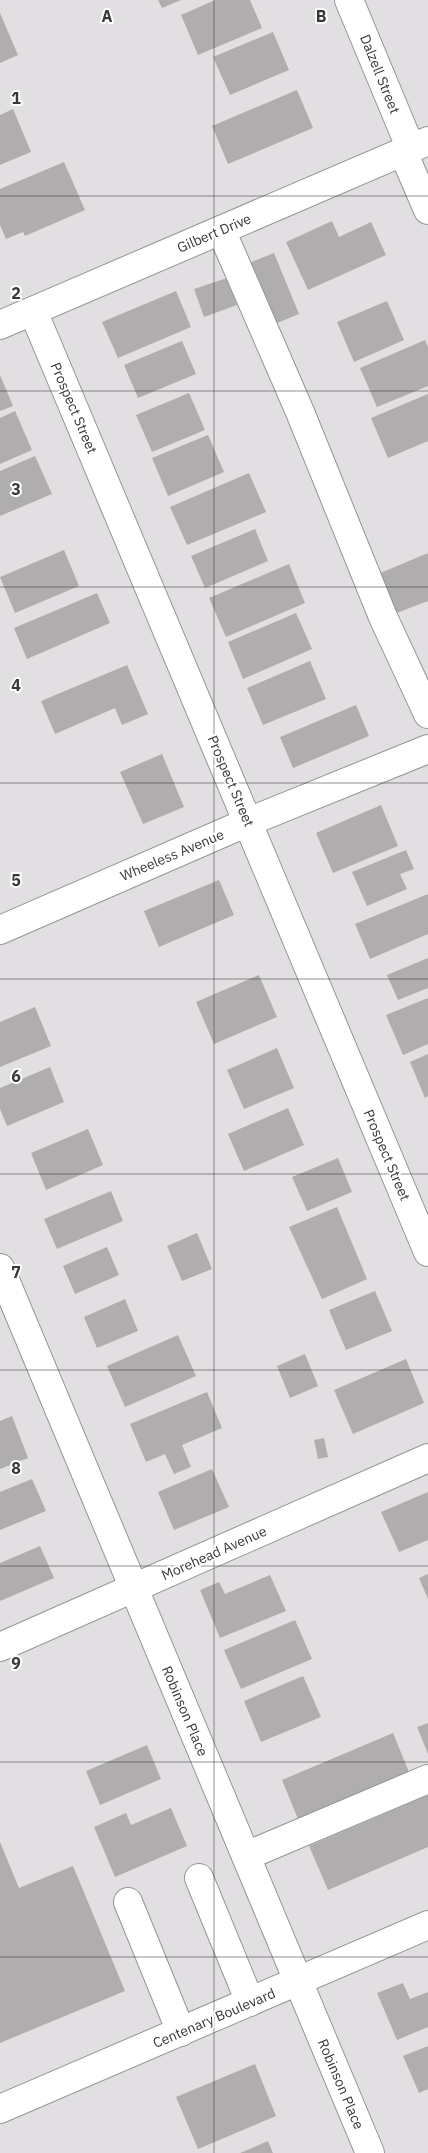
<svg xmlns="http://www.w3.org/2000/svg" width="428" height="2153" font-family="'IBM Plex Sans',sans-serif">
<style>
.building{fill:#b0adaf}
.lines{fill:none;stroke-linecap:round;stroke-linejoin:round}
.minor-casing{stroke:#969497;stroke-width:30}
.minor{stroke:#fff;stroke-width:28}
.grid{fill:none;stroke:#393839;stroke-width:1;stroke-opacity:0.55}
.labels{text-anchor:middle;dominant-baseline:central;stroke-width:4;stroke-linejoin:round;paint-order:stroke}
.street-label{font-size:14px;fill:#393839;stroke:#fff}
.grid-label{font-size:16px;text-anchor:middle;font-weight:bold;fill:#393839;stroke:#fff;stroke-width:4;stroke-linejoin:round;paint-order:stroke}
</style>
<rect width="100%" height="100%" fill="#e2dfe2"/>
<g class="building">
<polygon points="158,0 181,0 162,8"/>
<polygon points="215,0 250,0 262,28 198,55 181,15"/>
<polygon points="0,13 18,55 0,63"/>
<polygon points="273,32 289,70 230,95 213,57"/>
<polygon points="297,90 313,128 228,164 212,126"/>
<polygon points="13,109 31,152 0,165 0,115"/>
<polygon points="64,162 85,210 25,236 23,232 6,239 0,225 0,189"/>
<polygon points="332,221 339,237 371,222 386,255 308,290 286,242"/>
<polygon points="274,253 299,314 270,326 244,265"/>
<polygon points="227,278 237,305 204,317 194,289"/>
<polygon points="176,291 191,327 118,358 102,322"/>
<polygon points="387,301 404,340 354,362 337,322"/>
<polygon points="425,340 428,347 428,386 377,407 360,368"/>
<polygon points="182,341 196,374 138,398 124,365"/>
<polygon points="0,375 13,406 0,411"/>
<polygon points="189,393 205,430 152,452 136,415"/>
<polygon points="428,394 428,441 388,458 371,418"/>
<polygon points="15,411 32,450 0,464 0,418"/>
<polygon points="208,435 224,472 168,496 152,458"/>
<polygon points="35,456 52,494 0,516 0,471"/>
<polygon points="249,473 266,512 187,545 170,507"/>
<polygon points="255,529 268,561 205,588 191,556"/>
<polygon points="64,550 79,586 15,613 0,577"/>
<polygon points="428,553 428,601 394,614 378,574"/>
<polygon points="289,564 305,603 226,637 209,598"/>
<polygon points="97,593 110,623 27,659 14,628"/>
<polygon points="296,613 312,649 243,679 228,642"/>
<polygon points="310,661 326,699 263,725 247,688"/>
<polygon points="127,665 148,714 122,725 115,708 55,734 41,701"/>
<polygon points="356,705 369,736 293,768 280,737"/>
<polygon points="162,754 184,807 143,824 120,772"/>
<polygon points="381,805 398,846 333,873 316,833"/>
<polygon points="406,850 414,869 400,874 407,889 367,906 352,872"/>
<polygon points="219,880 234,915 159,947 144,911"/>
<polygon points="428,894 428,934 370,959 355,924"/>
<polygon points="428,958 428,988 398,1000 387,975"/>
<polygon points="259,975 277,1017 214,1044 196,1002"/>
<polygon points="428,998 428,1044 403,1055 386,1015"/>
<polygon points="35,1007 51,1046 0,1067 0,1022"/>
<polygon points="277,1048 294,1088 244,1109 227,1070"/>
<polygon points="428,1054 428,1096 425,1098 410,1062"/>
<polygon points="50,1067 64,1102 7,1126 0,1109 0,1088"/>
<polygon points="288,1108 304,1145 244,1171 228,1134"/>
<polygon points="88,1129 103,1165 46,1190 31,1153"/>
<polygon points="338,1158 352,1192 307,1211 292,1177"/>
<polygon points="111,1191 123,1221 57,1249 44,1219"/>
<polygon points="337,1207 367,1279 322,1299 289,1227"/>
<polygon points="197,1233 212,1269 182,1281 167,1246"/>
<polygon points="107,1247 119,1275 75,1294 63,1266"/>
<polygon points="375,1291 392,1331 346,1350 329,1310"/>
<polygon points="125,1299 138,1331 97,1348 84,1317"/>
<polygon points="178,1335 196,1376 125,1407 107,1366"/>
<polygon points="305,1354 318,1386 290,1398 277,1366"/>
<polygon points="406,1359 424,1403 353,1434 334,1390"/>
<polygon points="207,1392 222,1428 182,1445 191,1467 174,1474 165,1454 146,1462 130,1424"/>
<polygon points="12,1416 28,1458 0,1469 0,1421"/>
<polygon points="324,1438 328,1457 318,1459 314,1440"/>
<polygon points="212,1469 229,1507 174,1530 158,1492"/>
<polygon points="32,1479 46,1511 0,1530 0,1492"/>
<polygon points="428,1492 428,1540 399,1552 381,1512"/>
<polygon points="40,1546 54,1578 0,1601 0,1563"/>
<polygon points="428,1574 428,1599 419,1578"/>
<polygon points="270,1575 286,1611 220,1638 200,1590 219,1582 225,1594"/>
<polygon points="295,1620 312,1659 241,1689 224,1650"/>
<polygon points="303,1676 321,1717 261,1742 244,1701"/>
<polygon points="428,1723 428,1754 417,1727"/>
<polygon points="393,1733 411,1777 300,1824 282,1780"/>
<polygon points="147,1745 161,1779 100,1805 86,1771"/>
<polygon points="428,1795 428,1847 328,1890 309,1846"/>
<polygon points="171,1808 187,1846 115,1877 94,1827 126,1813 131,1825"/>
<polygon points="0,1842 19,1888 73,1866 125,1991 0,2043"/>
<polygon points="403,1983 410,1999 428,1992 428,2027 397,2040 377,1993"/>
<polygon points="428,2046 428,2089 419,2093 403,2056"/>
<polygon points="255,2064 276,2116 198,2149 176,2097"/>
<polygon points="268,2141 273,2153 240,2153"/>
</g>
<g class="lines">
<g class="minor-casing">
<g id="minor">
<polyline points="349,0 411,149"/>
<polyline points="403,152 428,210"/>
<polyline points="221,230 300,412 383,617 428,714"/>
<polyline points="33,311 428,1252"/>
<polyline points="0,325 428,141"/>
<polyline points="0,930 248,822 428,749"/>
<polyline points="0,1268 370,2153"/>
<polyline points="0,1647 428,1458"/>
<polyline points="246,1856 428,1779"/>
<polyline points="199,1878 250,2002"/>
<polyline points="128,1902 181,2032"/>
<polyline points="0,2109 428,1925"/>
</g>
</g>
<use href="#minor" class="minor"/>
</g>
<path class="grid" d="M 214,0 L 214,2153M 0,196 L 428,196M 0,391 L 428,391M 0,587 L 428,587M 0,783 L 428,783M 0,979 L 428,979M 0,1174 L 428,1174M 0,1370 L 428,1370M 0,1566 L 428,1566M 0,1762 L 428,1762M 0,1957 L 428,1957"/>
<g class="labels">
<g class="street-label">
<text transform="translate(380 74) rotate(68)">Dalzell Street</text>
<text transform="translate(214 233) rotate(-23)">Gilbert Drive</text>
<text transform="translate(74 408) rotate(67)">Prospect Street</text>
<text transform="translate(231 781) rotate(67)">Prospect Street</text>
<text transform="translate(172 855) rotate(-23)">Wheeless Avenue</text>
<text transform="translate(387 1155) rotate(67)">Prospect Street</text>
<text transform="translate(214 1553) rotate(-24)">Morehead Avenue</text>
<text transform="translate(185 1711) rotate(67)">Robinson Place</text>
<text transform="translate(214 2018) rotate(-23)">Centenary Boulevard</text>
<text transform="translate(341 2084) rotate(67)">Robinson Place</text>
</g>
</g>
<g class="grid-label">
<text x="107" y="22">A</text>
<text x="321" y="22">B</text>
<text x="16" y="104">1</text>
<text x="16" y="299">2</text>
<text x="16" y="495">3</text>
<text x="16" y="691">4</text>
<text x="16" y="886">5</text>
<text x="16" y="1082">6</text>
<text x="16" y="1278">7</text>
<text x="16" y="1474">8</text>
<text x="16" y="1669">9</text>
</g>
</svg>
